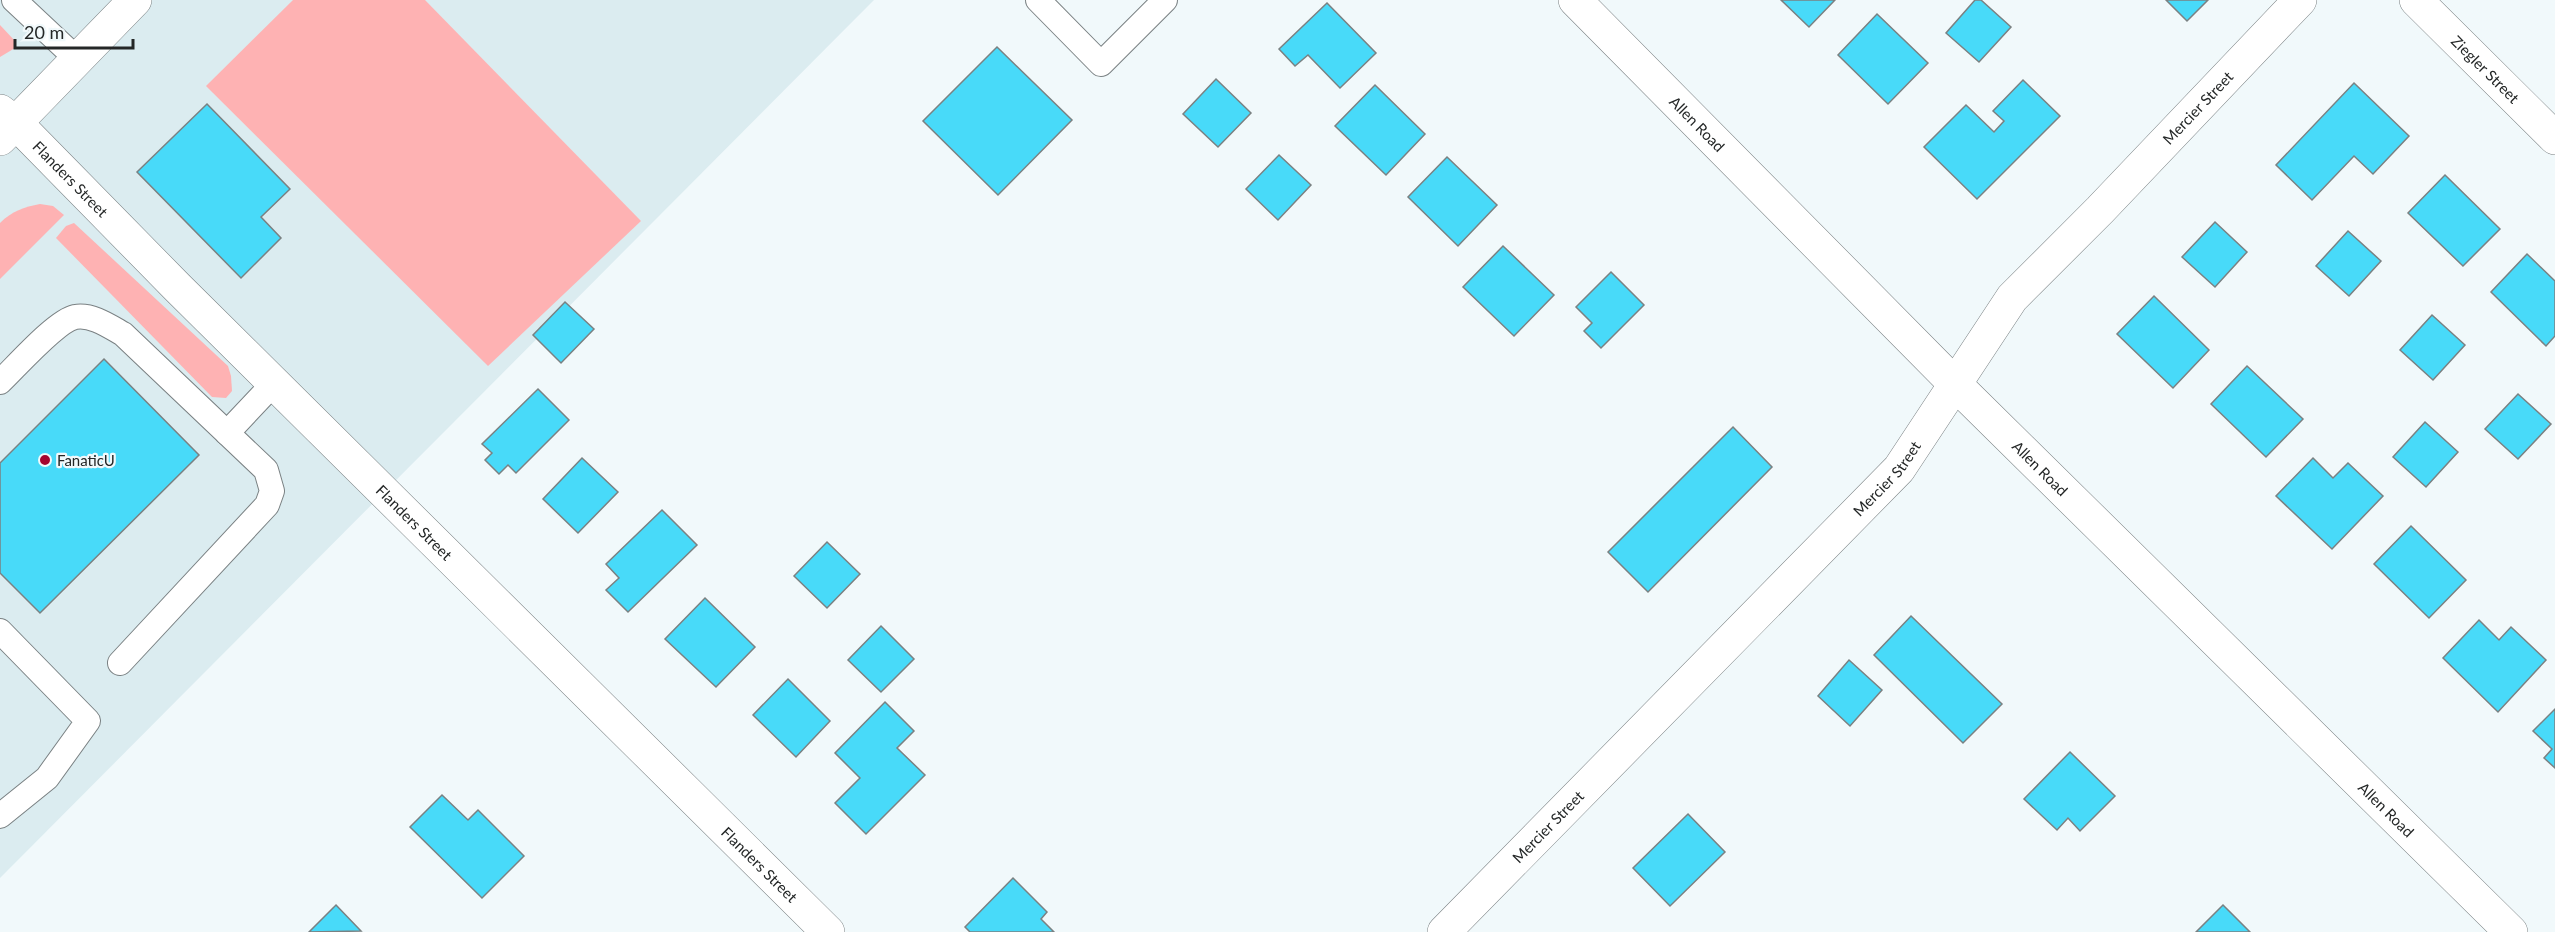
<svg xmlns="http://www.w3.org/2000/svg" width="2555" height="932" font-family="Lato,sans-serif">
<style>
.built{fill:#dbecf0}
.green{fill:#feb2b3}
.building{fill:#48daf9;stroke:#7a8182;stroke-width:1.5}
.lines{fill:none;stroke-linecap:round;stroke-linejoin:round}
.lane-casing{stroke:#7a8183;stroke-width:26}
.street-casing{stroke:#7a8183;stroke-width:34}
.secondary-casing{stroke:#7a8183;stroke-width:34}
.lane{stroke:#fff;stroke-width:24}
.street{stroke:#fff;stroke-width:33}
.secondary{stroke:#fff;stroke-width:33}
.poi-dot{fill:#a4062f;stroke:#f1f9fb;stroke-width:2}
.labels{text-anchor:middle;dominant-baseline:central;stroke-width:4.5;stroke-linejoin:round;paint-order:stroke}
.street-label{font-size:15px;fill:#242727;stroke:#f1f9fb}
.poi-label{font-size:15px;fill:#242727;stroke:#f1f9fb;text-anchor:start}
</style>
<rect width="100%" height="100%" fill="#f1f9fb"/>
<polygon class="built" points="0,0 874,0 0,878"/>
<g class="green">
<polygon points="293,0 425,0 641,221 488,366 206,86"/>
<polygon points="0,25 15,41 15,48 0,57"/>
<path d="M 40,204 L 53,206 L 64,215 L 0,279 L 0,223 C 12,211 24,207 40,204 Z"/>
<polygon points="74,223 228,366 231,376 232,391 226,398 212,397 56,238 66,226"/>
</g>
<g class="building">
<polygon points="1781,0 1835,0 1809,27"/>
<polygon points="1975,0 1981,0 2011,27 1979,62 1946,33"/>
<polygon points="2166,0 2208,0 2187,21"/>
<polygon points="1327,3 1376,53 1340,88 1308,55 1295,66 1279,49"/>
<polygon points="1877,14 1928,63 1888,104 1838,55"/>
<polygon points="997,47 1072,120 998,195 923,121"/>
<polygon points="1216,79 1251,113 1218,147 1183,114"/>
<polygon points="2023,80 2060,116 1977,199 1924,147 1966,105 1994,132 2004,121 1993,111"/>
<polygon points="2354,83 2409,136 2373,174 2354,156 2312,200 2276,165"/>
<polygon points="1375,85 1425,134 1386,175 1335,126"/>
<polygon points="207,104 290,189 261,217 281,238 241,278 137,172"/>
<polygon points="1279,155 1311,185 1278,220 1246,189"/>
<polygon points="1447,157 1497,205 1458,246 1408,197"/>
<polygon points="2445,175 2500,229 2463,266 2408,213"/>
<polygon points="2215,222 2247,252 2215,287 2182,257"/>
<polygon points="2348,231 2381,261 2349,296 2316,266"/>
<polygon points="1503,246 1554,295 1514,336 1463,287"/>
<polygon points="2527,254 2555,281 2555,336 2546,346 2491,292"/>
<polygon points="1611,272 1644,305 1601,348 1584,331 1592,323 1576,307"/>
<polygon points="2154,296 2209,350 2173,388 2117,334"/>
<polygon points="565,302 594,329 561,363 533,335"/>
<polygon points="2432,315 2465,345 2433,380 2400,350"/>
<polygon points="104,359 199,455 40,613 0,573 0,463"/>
<polygon points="2247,366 2303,419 2266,457 2211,404"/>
<polygon points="538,389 569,420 516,473 508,465 499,474 485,460 492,453 482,444"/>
<polygon points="2518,394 2551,424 2518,459 2485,429"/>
<polygon points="2425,422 2458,452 2426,487 2393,457"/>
<polygon points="1733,427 1772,467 1648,592 1608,552"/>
<polygon points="582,458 618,492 578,533 543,499"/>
<polygon points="2313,458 2333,478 2348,463 2383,496 2332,549 2276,496"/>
<polygon points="662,510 697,545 628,612 606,590 619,578 606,564"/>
<polygon points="2411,526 2466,580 2429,618 2374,564"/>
<polygon points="827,542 860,574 827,608 794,576"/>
<polygon points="705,598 755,647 716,687 665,639"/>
<polygon points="1911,616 2002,704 1963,743 1874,655"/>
<polygon points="2479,620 2499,640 2511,627 2546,660 2498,712 2443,658"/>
<polygon points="881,626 914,659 881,692 848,660"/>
<polygon points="1849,660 1882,690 1850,726 1818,696"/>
<polygon points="788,679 830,721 796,757 753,715"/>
<polygon points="885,702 914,731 897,748 925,775 866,834 835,803 860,778 835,753"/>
<polygon points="2555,709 2555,768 2544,758 2552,749 2533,731"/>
<polygon points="2070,752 2115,796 2080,831 2068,818 2057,830 2024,799"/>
<polygon points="442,795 468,820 478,810 524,856 482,898 410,827"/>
<polygon points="1688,814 1725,852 1670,906 1633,868"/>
<polygon points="1013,878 1047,912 1041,919 1054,932 970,932 965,927"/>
<polygon points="336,905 361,931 309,932"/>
<polygon points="2223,905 2250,932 2196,932"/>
</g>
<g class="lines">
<g class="lane-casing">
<g id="lane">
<polyline points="14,0 78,60"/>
<polyline points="1038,0 1101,64 1165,0"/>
<path d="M 0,382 C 15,368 56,321 75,317 C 92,314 109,326 123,334 L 266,470 L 272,491 L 267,505 L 120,663"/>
<polyline points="227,433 274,383"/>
<polyline points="0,631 88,721 47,778 0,816"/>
</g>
</g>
<g class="street-casing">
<g id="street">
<path id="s1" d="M 2416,0 L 2555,138"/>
<path id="s2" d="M 0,111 L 16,123 L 177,287 L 828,932"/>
<path id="s3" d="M 1444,932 L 1899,469 L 2012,298 L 2100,210 L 2300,0"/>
</g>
</g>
<g class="secondary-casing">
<g id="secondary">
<path id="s4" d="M 1575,0 L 1954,383 L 2511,932"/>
<polyline points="0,139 135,0"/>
</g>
</g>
<use href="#lane" class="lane"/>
<use href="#street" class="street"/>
<use href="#secondary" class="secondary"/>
</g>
<circle class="poi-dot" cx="45" cy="460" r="6"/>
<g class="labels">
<g class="street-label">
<text stroke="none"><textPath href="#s1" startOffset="98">Ziegler Street</textPath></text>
<text stroke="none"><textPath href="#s3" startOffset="1120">Mercier Street</textPath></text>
<text stroke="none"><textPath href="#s4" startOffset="174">Allen Road</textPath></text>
<text stroke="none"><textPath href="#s2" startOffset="98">Flanders Street</textPath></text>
<text stroke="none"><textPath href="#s4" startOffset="660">Allen Road</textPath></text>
<text stroke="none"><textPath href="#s3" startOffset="634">Mercier Street</textPath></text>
<text stroke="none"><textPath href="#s2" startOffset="584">Flanders Street</textPath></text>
<text stroke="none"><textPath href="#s4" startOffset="1146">Allen Road</textPath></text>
<text stroke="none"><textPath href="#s3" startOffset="148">Mercier Street</textPath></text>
<text stroke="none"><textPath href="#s2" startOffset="1070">Flanders Street</textPath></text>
</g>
<g class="poi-label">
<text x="57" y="460">FanaticU</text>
</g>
</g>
<path d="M15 39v9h118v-9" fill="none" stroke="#242727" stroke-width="3"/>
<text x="24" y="39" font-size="18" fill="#242727" stroke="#f1f9fb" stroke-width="4.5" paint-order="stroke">20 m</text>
</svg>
